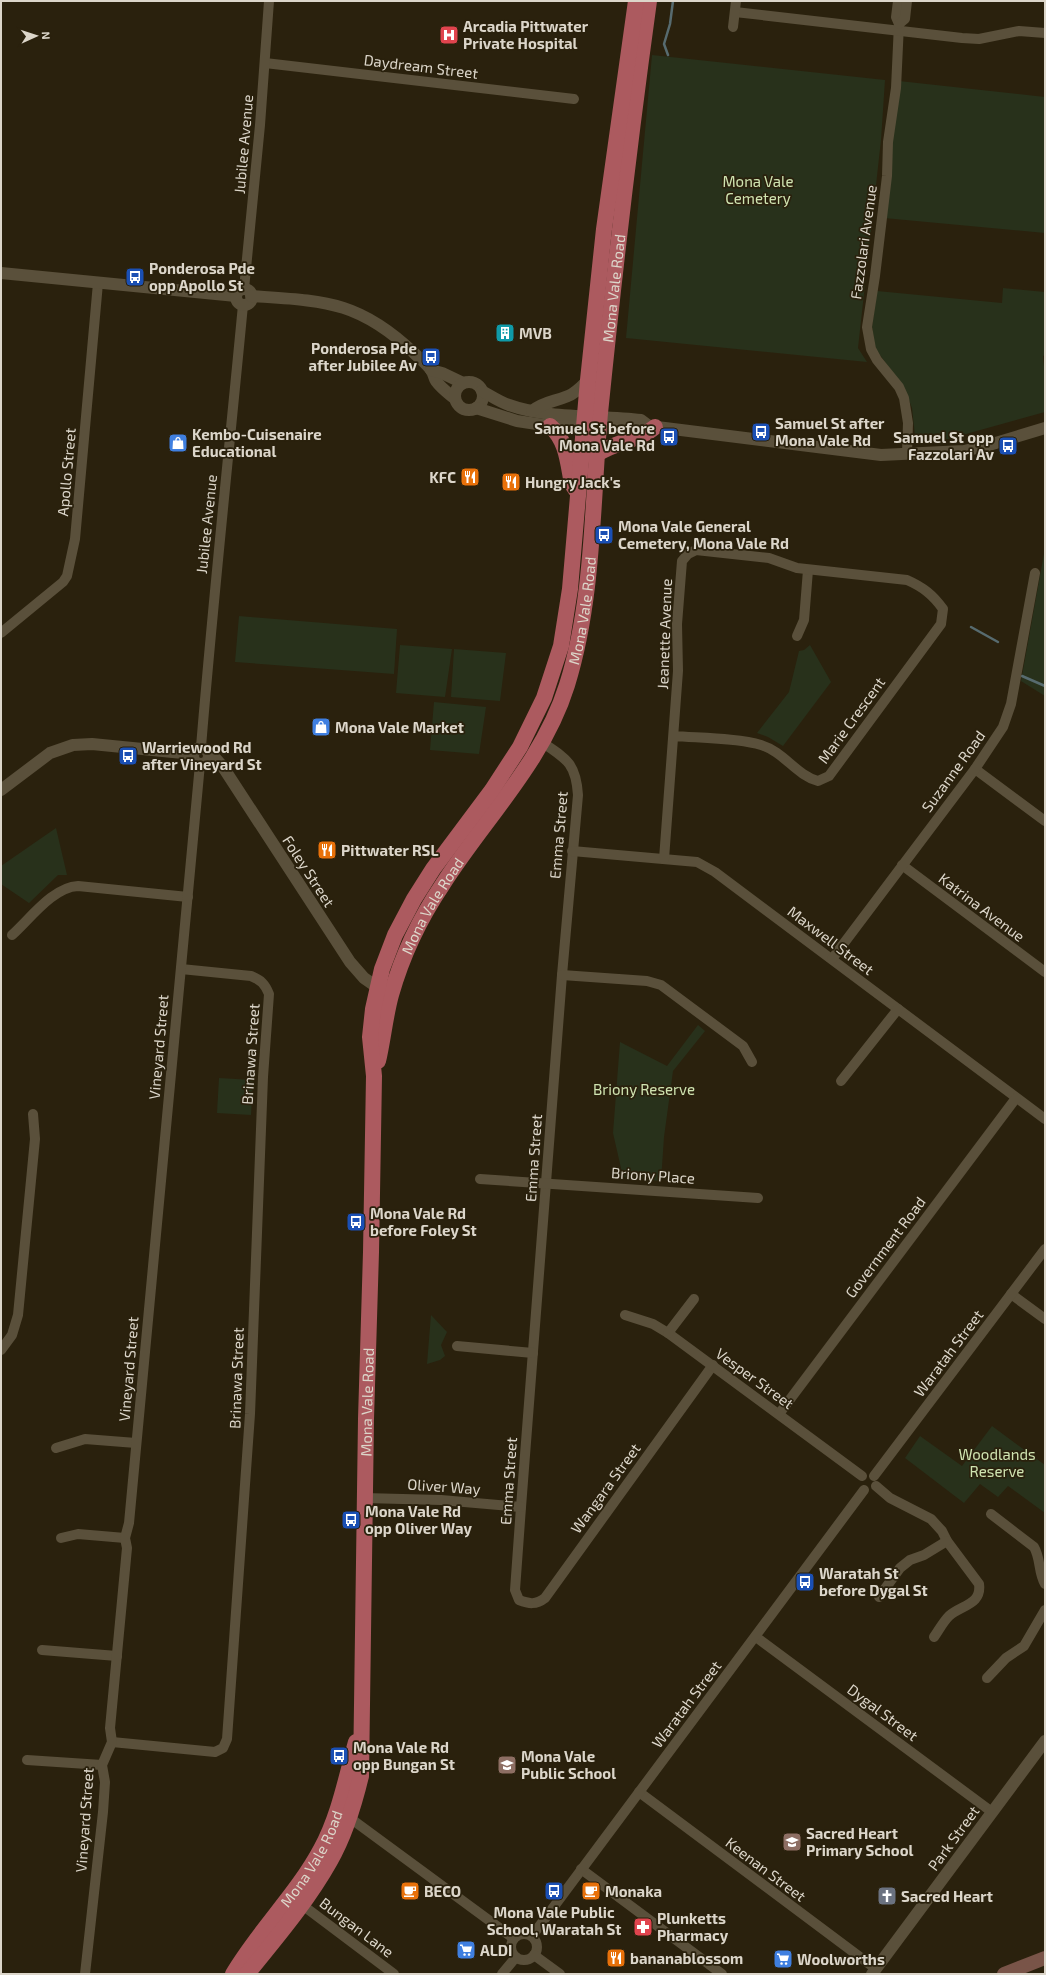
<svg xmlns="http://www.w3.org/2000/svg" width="1046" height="1975" font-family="'Exo 2',sans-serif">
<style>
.green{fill:#28311b}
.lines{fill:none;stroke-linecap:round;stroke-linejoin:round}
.stream{stroke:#576b6f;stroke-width:2.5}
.minor{stroke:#5a503b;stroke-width:10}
.tertiary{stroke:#5a503b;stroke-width:12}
.secondary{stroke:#795448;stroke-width:14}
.trunk{stroke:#ac5a5f;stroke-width:16}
.labels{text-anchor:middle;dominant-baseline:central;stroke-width:3.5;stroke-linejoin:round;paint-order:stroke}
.poi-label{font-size:15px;font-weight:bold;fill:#dcd6ca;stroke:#2a210d;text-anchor:start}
.street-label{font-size:15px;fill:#dcd6ca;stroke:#2a210d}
.park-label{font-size:15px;fill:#d0e4b1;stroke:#2a210d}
</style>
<rect width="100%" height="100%" fill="#2a210d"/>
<g class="green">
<polygon points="652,55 885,80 881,140 858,348 867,362 626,338"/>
<polygon points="899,81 1045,97 1045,233 884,218"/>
<polygon points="1003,288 1045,292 1045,355 1043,356 1045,376 1045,412 948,439 921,442 915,436 912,408 905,390 875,348 872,326 877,291 1002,303"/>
<polygon points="1045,548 1045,696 1021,681"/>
<polygon points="239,616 397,629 394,674 235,662"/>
<polygon points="400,645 452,649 445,697 396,693"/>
<polygon points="810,645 831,682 783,746 768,737 757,733 789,692 799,651 804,650"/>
<polygon points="454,649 506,653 500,701 451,697"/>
<polygon points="434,702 486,707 479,754 430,750"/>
<polygon points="56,828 67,875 58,875 29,903 1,884 1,866"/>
<polygon points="698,1025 705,1031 673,1071 664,1137 661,1181 623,1177 613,1133 620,1042 667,1066"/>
<polygon points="219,1078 253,1080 251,1115 217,1113"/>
<polygon points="431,1315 447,1332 441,1345 445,1356 440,1360 427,1364"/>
<polygon points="992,1426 1045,1465 1045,1513 1008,1486 998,1497 980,1484 964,1503 905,1458 920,1436 962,1466"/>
</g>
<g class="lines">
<g class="stream">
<polyline points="668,55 664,44 670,24 673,1"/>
<polyline points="971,627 998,642"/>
<polyline points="1022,676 1045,686"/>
</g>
<g class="minor">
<polyline points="898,1 896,17 899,24 896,88 888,142 887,176 875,276 867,327 871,349 877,360 899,387 904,398 908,423 907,453"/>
<polyline points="735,12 962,38 979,39 1019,31 1045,33"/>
<polyline points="899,24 905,19 907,1"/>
<polyline points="733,27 736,1"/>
<polyline points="265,63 574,99"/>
<polyline points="244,289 260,125 269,1"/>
<polyline points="1,633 63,582 67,576 75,539 98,283"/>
<polyline points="797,636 804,620 808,570"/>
<path d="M 543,743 C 567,759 576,764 578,795 L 562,975 L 521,1507 L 515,1590 L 519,1600 C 529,1604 536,1605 545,1598 L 713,1365"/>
<path d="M 201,747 C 213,600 229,452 243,305"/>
<polyline points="975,769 1045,821"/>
<polyline points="572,851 697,862 715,872 1045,1119"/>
<path d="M 664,859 L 678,671 L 677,624 L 682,561 L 688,554 L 696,550 L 769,558 L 797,568 L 907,580 C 923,587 933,595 943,609 L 941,624 L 829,776 L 818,781 C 796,775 784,752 761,745 C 739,738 699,738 674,736"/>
<polyline points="902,865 1045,972"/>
<path d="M 12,935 C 30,919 53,887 78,886 L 188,897"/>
<polyline points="832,959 975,769 1003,727 1011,704 1035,573"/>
<polyline points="562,975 647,981 661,985 743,1046 752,1062"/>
<polyline points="841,1081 898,1009"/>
<polyline points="480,1179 758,1198"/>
<polyline points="1011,1294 1045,1319"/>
<polyline points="625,1315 653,1324 668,1333 862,1476"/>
<polyline points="668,1333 694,1299"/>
<polyline points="457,1346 533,1353"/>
<polyline points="1,1350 12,1335 18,1315 35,1139 33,1114"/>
<polyline points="779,1414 1016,1098"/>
<polyline points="56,1448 85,1439 136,1443"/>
<polyline points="874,1476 1045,1249"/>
<path d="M 876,1486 L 890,1498 L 931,1519 L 942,1531 L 947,1541 L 979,1584 C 982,1605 961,1605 949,1616 C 943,1622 939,1630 934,1637"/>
<polyline points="364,1498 441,1500 521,1507"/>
<path d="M 991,1514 L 1034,1547 C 1041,1559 1038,1572 1045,1584"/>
<polyline points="61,1538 78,1534 125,1538"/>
<polyline points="879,1597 900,1568 910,1560 924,1555 947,1541"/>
<polyline points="756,1637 992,1812"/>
<polyline points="42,1650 117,1656"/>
<polyline points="987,1678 1006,1658 1024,1646 1045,1610"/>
<path d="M 112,1742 L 215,1752 L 223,1748 L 227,1739 L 250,1414 L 263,1077 L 269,994 C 265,984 261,980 251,976 L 181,969"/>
<polyline points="27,1760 102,1765"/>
<polyline points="639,1792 876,1969"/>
<polyline points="350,1818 513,1938"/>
<polyline points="581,1869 722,1974"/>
<polyline points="301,1904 394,1974"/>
<circle cx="524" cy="1947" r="13"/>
<polyline points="532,1936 864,1490"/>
<polyline points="534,1955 560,1974"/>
<polyline points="85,1974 103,1812 105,1782 102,1765 112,1742 110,1728 127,1548 125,1538 129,1523 200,764"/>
<polyline points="502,1974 516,1957"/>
</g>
<g class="tertiary">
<polyline points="1,273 236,296"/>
<circle cx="244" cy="297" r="8"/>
<path d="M 251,296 C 324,301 358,300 414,353 C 419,358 427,364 431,370 C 434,374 434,378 436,381 C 441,388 448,393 454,398"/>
<polyline points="431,370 442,373 463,383"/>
<circle cx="469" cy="396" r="14"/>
<path d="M 482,391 C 491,396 500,402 509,405 C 547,419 600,415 641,420 L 649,426"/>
<polyline points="476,408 517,421 550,426 640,429 649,426 881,455 964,451 989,445 1045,428"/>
<path d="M 532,411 C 545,401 554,402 568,396 C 576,393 582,386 588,380"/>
<circle cx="201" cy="756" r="8"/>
<polyline points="209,757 216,759 223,767 350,962 364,978 384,992"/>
<polyline points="1,790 50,753 73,745 92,744 193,754"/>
<polyline points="872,1974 1045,1741"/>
</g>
<polyline class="secondary" points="1004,1974 1045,1958"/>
<g class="trunk">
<path d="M 550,426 C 567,440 568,464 572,484 L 576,490"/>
<path d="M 597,454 C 616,441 639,441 655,427"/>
<path id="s1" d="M 378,1061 C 383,1040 385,1017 391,995 C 402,956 420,918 443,884 C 485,818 543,762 567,685 C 594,599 592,503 600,413 C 614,275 630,138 649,1"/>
<path id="s2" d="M 233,1974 C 259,1930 297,1894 321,1849 C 339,1816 346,1778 356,1742"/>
<path id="s3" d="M 247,1974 C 276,1938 307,1902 330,1861 C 345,1835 354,1805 361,1776 L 366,1419 L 371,1252 L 374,1076 L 370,1037 L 373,1009 L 382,969 L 395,935 L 414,899 L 433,869 L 492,790 L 520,747 L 544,698 L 561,646 L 570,589 L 588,380 L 604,229 L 636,1"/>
</g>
</g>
<defs>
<g id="hospital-square" transform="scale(1)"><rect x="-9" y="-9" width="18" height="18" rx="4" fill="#e0444e" stroke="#2a210d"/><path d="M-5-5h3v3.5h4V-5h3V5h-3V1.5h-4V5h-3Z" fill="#fff"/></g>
<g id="bus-square" transform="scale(1)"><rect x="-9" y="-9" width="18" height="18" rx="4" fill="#1a4fb4" stroke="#2a210d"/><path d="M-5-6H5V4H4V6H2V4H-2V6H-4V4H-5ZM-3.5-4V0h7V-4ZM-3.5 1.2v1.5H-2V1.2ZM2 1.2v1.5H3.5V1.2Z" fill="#fff"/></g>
<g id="building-square" transform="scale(1)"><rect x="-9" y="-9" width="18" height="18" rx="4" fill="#0f9aa8" stroke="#2a210d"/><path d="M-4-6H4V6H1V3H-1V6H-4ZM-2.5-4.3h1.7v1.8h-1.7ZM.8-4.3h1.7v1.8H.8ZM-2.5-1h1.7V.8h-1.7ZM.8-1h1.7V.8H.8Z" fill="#fff"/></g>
<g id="shop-square" transform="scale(1)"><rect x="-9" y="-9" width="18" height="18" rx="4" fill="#3f7fe0" stroke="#2a210d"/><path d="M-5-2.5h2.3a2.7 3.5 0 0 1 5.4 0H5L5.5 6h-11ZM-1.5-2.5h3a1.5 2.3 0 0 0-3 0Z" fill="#fff"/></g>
<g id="restaurant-square" transform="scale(1)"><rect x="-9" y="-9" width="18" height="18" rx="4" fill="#e8710a" stroke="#2a210d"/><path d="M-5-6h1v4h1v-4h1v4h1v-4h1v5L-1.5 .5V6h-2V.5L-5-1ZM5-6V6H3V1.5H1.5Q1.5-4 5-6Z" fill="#fff"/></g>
<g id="school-square" transform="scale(1)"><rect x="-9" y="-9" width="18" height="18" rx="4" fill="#8d6e63" stroke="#2a210d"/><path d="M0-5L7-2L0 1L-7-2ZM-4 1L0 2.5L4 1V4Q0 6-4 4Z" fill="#fff"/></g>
<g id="cafe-square" transform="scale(1)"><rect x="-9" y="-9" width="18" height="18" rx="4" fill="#e8710a" stroke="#2a210d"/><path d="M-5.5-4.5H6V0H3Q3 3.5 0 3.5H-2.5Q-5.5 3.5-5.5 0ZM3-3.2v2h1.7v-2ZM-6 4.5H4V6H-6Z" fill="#fff"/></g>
<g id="church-square" transform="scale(1)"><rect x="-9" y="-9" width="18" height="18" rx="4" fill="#6b7280" stroke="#2a210d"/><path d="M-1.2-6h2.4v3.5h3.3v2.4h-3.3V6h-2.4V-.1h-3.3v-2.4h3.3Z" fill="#fff"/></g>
<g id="pharmacy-square" transform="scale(1)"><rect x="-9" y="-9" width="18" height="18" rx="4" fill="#e0444e" stroke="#2a210d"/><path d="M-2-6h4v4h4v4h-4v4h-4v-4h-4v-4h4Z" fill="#fff"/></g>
<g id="supermarket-square" transform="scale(1)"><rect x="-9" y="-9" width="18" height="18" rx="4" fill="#3f7fe0" stroke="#2a210d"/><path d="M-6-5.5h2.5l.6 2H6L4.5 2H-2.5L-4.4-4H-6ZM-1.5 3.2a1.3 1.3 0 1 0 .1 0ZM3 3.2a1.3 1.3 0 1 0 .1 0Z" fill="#fff"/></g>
</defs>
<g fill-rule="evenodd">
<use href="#hospital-square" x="449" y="35"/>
<use href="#bus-square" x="135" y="277"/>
<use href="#building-square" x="505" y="333"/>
<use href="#bus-square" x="431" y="357"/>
<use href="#bus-square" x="761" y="432"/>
<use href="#bus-square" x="669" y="437"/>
<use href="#shop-square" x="178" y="443"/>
<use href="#bus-square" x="1008" y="446"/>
<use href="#restaurant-square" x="470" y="477"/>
<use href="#restaurant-square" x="511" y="482"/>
<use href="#bus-square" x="604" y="535"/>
<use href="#shop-square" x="321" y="727"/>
<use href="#bus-square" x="128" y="756"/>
<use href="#restaurant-square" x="327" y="850"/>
<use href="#bus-square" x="356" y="1222"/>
<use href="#bus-square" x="351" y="1520"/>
<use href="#bus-square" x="805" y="1582"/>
<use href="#bus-square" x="339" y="1756"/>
<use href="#school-square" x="507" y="1765"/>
<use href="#school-square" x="792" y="1842"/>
<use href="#cafe-square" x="410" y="1891"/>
<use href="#bus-square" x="554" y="1891"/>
<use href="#cafe-square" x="591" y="1891"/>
<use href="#church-square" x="887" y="1896"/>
<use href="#pharmacy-square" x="643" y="1927"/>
<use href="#supermarket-square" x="466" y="1950"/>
<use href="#restaurant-square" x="616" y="1958"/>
<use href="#supermarket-square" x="783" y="1959"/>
</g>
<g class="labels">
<g class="poi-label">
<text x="463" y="26">Arcadia Pittwater<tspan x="463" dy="17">Private Hospital</tspan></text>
<text x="149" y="268">Ponderosa Pde<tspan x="149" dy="17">opp Apollo St</tspan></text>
<text x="519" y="333">MVB</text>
<text x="417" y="348" text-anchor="end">Ponderosa Pde<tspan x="417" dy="17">after Jubilee Av</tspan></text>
<text x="775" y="423">Samuel St after<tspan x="775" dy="17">Mona Vale Rd</tspan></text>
<text x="655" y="428" text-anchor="end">Samuel St before<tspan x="655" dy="17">Mona Vale Rd</tspan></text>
<text x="192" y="434">Kembo-Cuisenaire<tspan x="192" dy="17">Educational</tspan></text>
<text x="994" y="437" text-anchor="end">Samuel St opp<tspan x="994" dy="17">Fazzolari Av</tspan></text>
<text x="456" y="477" text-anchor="end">KFC</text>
<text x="525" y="482">Hungry Jack's</text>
<text x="618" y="526">Mona Vale General<tspan x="618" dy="17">Cemetery, Mona Vale Rd</tspan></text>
<text x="335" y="727">Mona Vale Market</text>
<text x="142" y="747">Warriewood Rd<tspan x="142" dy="17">after Vineyard St</tspan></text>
<text x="341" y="850">Pittwater RSL</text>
<text x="370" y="1213">Mona Vale Rd<tspan x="370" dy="17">before Foley St</tspan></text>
<text x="365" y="1511">Mona Vale Rd<tspan x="365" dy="17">opp Oliver Way</tspan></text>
<text x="819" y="1573">Waratah St<tspan x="819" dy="17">before Dygal St</tspan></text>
<text x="353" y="1747">Mona Vale Rd<tspan x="353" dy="17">opp Bungan St</tspan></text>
<text x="521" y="1756">Mona Vale<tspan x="521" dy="17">Public School</tspan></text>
<text x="806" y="1833">Sacred Heart<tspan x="806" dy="17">Primary School</tspan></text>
<text x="424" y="1891">BECO</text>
<text x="605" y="1891">Monaka</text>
<text x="901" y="1896">Sacred Heart</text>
<text x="554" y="1912" text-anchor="middle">Mona Vale Public<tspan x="554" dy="17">School, Waratah St</tspan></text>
<text x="657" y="1918">Plunketts<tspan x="657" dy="17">Pharmacy</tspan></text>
<text x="480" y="1950">ALDI</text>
<text x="630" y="1958">bananablossom</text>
<text x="797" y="1959">Woolworths</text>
</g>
<g class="street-label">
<text transform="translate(421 66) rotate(7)">Daydream Street</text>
<text transform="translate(243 144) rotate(-85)">Jubilee Avenue</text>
<text transform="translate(863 242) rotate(-82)">Fazzolari Avenue</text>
<text stroke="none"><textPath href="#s1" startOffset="826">Mona Vale Road</textPath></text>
<text transform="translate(66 472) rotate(-85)">Apollo Street</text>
<text transform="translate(206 524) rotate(-84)">Jubilee Avenue</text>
<text stroke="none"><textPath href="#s1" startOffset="502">Mona Vale Road</textPath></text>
<text transform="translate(664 634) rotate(-88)">Jeanette Avenue</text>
<text transform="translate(851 720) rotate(-54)">Marie Crescent</text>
<text transform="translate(953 771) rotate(-54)">Suzanne Road</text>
<text transform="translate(558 835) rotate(-85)">Emma Street</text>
<text transform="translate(309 871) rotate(57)">Foley Street</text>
<text stroke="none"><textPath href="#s1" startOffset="166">Mona Vale Road</textPath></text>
<text transform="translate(982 907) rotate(37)">Katrina Avenue</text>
<text transform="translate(831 940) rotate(37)">Maxwell Street</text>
<text transform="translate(158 1047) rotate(-85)">Vineyard Street</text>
<text transform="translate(250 1054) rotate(-86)">Brinawa Street</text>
<text transform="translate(533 1158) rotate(-86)">Emma Street</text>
<text transform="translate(653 1175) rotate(4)">Briony Place</text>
<text transform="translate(885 1247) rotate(-53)">Government Road</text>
<text transform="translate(948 1353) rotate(-53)">Waratah Street</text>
<text transform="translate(128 1369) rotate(-85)">Vineyard Street</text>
<text transform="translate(236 1378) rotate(-88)">Brinawa Street</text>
<text transform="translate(755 1378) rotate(36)">Vesper Street</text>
<text stroke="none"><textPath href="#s3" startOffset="605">Mona Vale Road</textPath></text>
<text transform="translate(508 1481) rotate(-86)">Emma Street</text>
<text transform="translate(444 1486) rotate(4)">Oliver Way</text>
<text transform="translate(605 1488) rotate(-54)">Wangara Street</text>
<text transform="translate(686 1704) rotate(-53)">Waratah Street</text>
<text transform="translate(883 1712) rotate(37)">Dygal Street</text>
<text transform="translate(84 1820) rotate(-86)">Vineyard Street</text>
<text transform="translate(953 1838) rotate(-54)">Park Street</text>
<text stroke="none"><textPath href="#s2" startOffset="140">Mona Vale Road</textPath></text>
<text transform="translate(766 1869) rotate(37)">Keenan Street</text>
<text transform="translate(357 1927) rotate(37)">Bungan Lane</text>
</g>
<g class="park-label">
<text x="758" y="181">Mona Vale<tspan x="758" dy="17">Cemetery</tspan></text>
<text x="644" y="1089">Briony Reserve</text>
<text x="997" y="1454">Woodlands<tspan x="997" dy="17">Reserve</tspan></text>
</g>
</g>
<rect width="1046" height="1975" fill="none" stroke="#dcd6ca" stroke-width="4"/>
<g transform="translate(36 36) rotate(87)" stroke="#2a210d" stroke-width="3" paint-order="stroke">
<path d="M0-3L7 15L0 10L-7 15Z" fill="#dcd6ca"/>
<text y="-6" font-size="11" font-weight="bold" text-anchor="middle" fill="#dcd6ca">N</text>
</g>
</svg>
